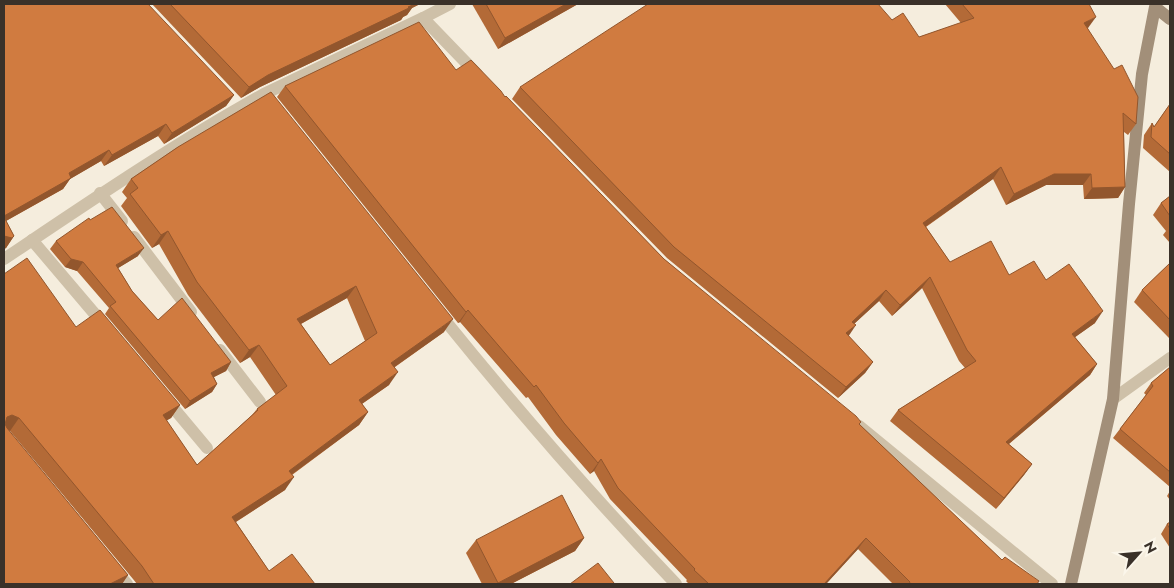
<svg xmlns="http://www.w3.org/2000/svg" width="1174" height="588" font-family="Jost,sans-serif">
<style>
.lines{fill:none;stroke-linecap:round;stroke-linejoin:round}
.street{stroke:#cec0a8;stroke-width:12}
.secondary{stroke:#a28f79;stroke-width:12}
.wall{fill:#b36a37;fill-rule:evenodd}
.shaded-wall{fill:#92562d}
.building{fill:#d07b40;stroke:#92562d;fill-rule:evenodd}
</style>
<rect width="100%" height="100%" fill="#f5eddd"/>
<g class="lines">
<g class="street">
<polyline points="423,18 477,74"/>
<polyline points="100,193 122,221"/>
<polyline points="134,237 191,312"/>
<polyline points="32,240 105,326"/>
<path d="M 4,259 C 89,202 174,144 264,94 L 423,18 L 450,4"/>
<path d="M 439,313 C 514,406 593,497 676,584"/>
<polyline points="220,350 260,402"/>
<polyline points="166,399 207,448"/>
<polyline points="1113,399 1170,358"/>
<polyline points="859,426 1052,584"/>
<polyline points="114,569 127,584"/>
</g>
<polyline class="secondary" points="1071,584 1113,399 1129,204 1142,74 1155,7 1170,19"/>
</g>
<g class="wall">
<polygon points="4,4 234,95 226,106 164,144 158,136 104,166 101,161 70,179 63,189 6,221 14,236 6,248 4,249"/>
<polygon points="152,4 420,4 412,8 407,15 403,17 401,20 260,87 241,98"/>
<polygon points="472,4 578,4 498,49"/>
<polygon points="945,4 1089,4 1088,29 1136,124 1128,135 1124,132 1125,187 1118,198 1084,199 1083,185 1046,185 1006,205 993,179 926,227 950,262 1009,275 1046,280 1095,323 1075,337 1097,364 1090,375 1009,444 1032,464 1024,475 996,509 890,421 898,410 965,368 959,361 922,288 892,316 879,301 854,324 848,336 873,362 865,373 838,398 667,258 512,99 520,87 892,20 919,37 961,23"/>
<polygon points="456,70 505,97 664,259 860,425 1002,560 1037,584 893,584 858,549 826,584 689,584 686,581 687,580 610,499 594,471 590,474 556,435 528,397 526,398 460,322 458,323 277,97 285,86"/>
<polygon points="1170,104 1170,172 1143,148 1144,135 1152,123 1154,127"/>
<path d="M 178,147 L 444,332 L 395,367 L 389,385 L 362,404 L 368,412 L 359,425 L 292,475 L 285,490 L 236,522 L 269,571 L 315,584 L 137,584 L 133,579 L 10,431 L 8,430 L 128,575 L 122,584 L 4,584 L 4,274 L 180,405 L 171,418 L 166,420 L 197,465 L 252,415 L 257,409 L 276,395 L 250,357 L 240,363 L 188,295 L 159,244 L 152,248 L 121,206 L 127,198 L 122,192 L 131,179 ZM 347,298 L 365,341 L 330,365 L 301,324 Z"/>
<polygon points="1170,196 1170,243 1163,235 1166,231 1153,215 1161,203"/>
<polygon points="90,220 138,256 118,268 132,291 158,320 231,362 226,371 214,377 217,384 212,392 185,409 105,314 109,308 77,271 65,267 50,249 56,241"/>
<polygon points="1170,263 1170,338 1169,338 1134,302 1142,290"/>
<polygon points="1170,367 1170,487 1113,438 1146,395 1144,393 1151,383"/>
<polygon points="1170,491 1170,500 1167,496"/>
<polygon points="1170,522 1170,548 1161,534 1167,524"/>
<polygon points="584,538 575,551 511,584 482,584 466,553 476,540"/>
</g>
<g class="shaded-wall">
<polygon points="410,4 420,4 412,8 407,15 403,17 401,20 260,87 241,98 249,87 268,75"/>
<polygon points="566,4 578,4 498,49 505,38"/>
<polygon points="1096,17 1088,28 1084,23"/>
<polygon points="234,95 226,106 164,144 172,133"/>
<polygon points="166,124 158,136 104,166 112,155"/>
<polygon points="109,150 101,161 70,179 63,189 4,222 4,216 69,173"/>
<polygon points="1001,167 993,179 915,234 923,223"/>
<polygon points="1054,174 1091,174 1083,185 1046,185 1006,205 1014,194"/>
<polygon points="1125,187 1118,198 1084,199 1092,188"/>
<polygon points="168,231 159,244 152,248 161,235"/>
<polygon points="4,236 14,236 6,248 4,249"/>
<polygon points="144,248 138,256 110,273 116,265"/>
<polygon points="71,259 83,262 77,271 65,267"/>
<polygon points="930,277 922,288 892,316 900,305"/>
<polygon points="356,286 347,298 288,331 297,319"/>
<polygon points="886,290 879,301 844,333 852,322"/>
<polygon points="468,310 460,322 458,323 466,312"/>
<polygon points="1103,311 1095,323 1064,345 1072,334"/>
<polygon points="453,319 444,332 383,375 391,363"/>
<polygon points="856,325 848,337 846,333"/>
<polygon points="259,345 250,357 240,363 249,350"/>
<polygon points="231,362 226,371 206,381 211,373"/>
<polygon points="873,362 865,373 838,398 846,387"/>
<polygon points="1097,364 1090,375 998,453 1006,442"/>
<polygon points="398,372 389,385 350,412 359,400"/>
<polygon points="217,384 212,392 185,409 190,401"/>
<polygon points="180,405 171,418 154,428 163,415"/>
<polygon points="368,412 359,425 280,483 289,471"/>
<polygon points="12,415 19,418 10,431 4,428 7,417"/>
<polygon points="601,459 594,471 590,474 598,463"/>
<polygon points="1032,464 1024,475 996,509 1004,498"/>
<polygon points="294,477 285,490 223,530 232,517"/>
<polygon points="584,538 575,551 511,584 497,584 498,583"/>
<polygon points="866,538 858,549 826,584 824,584"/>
<polygon points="128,575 122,584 110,584"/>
</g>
<g class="building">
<polygon points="4,4 148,4 234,95 172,133 166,124 112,155 109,150 69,173 71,178 4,216"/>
<polygon points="170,4 415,4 408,7 409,8 268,75 249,87"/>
<polygon points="486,4 566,4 505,38"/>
<polygon points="648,4 878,4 892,20 903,13 919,37 974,18 962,4 1089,4 1096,17 1084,23 1114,69 1122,65 1138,97 1136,124 1123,113 1125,187 1092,188 1091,174 1054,174 1014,194 1001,167 923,223 950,262 991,241 1009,275 1034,261 1046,280 1069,264 1103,311 1072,334 1097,364 1006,442 1032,464 1004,498 898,410 976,361 967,350 930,277 900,305 886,290 852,322 856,325 846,333 873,362 846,387 674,247 520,87"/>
<polygon points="419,22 456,70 471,60 501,91 505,97 506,96 664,259 856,416 861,422 859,424 1002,560 1005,557 1039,581 1037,584 909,584 910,582 866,538 824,584 709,584 694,570 695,569 618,488 601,459 598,463 564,423 536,385 534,387 468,310 466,312 285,86"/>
<path d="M 271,92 L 453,319 L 391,363 L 398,372 L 359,400 L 368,412 L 289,471 L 294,477 L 232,517 L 269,571 L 292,554 L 315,584 L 154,584 L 142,566 L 19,418 L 12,415 L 7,417 L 5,424 L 7,428 L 128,575 L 110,584 L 4,584 L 4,274 L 27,258 L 76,327 L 100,310 L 180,405 L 163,415 L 197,465 L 258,410 L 257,409 L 287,386 L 259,345 L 249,350 L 197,282 L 168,231 L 161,235 L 130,194 L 138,188 L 131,179 L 178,147 ZM 356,286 L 377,333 L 330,365 L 297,319 Z"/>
<polygon points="1170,104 1170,154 1151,137 1152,123 1154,127"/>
<polygon points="1170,196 1170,216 1161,203"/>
<polygon points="112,207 144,248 116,265 132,291 158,320 182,298 231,362 211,373 217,384 190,401 110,306 116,302 83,262 71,259 56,241 89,218 90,220"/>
<polygon points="4,217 14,236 12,238 4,236"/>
<polygon points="1170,263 1170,320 1142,290"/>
<polygon points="1170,367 1170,472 1120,429 1153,386 1151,383"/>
<polygon points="562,495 584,538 498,583 476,540"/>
<polygon points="1170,522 1170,529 1167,524"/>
<polygon points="598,563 614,583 612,584 570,584"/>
</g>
<rect width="1174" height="588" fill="none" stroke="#3a3129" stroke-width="10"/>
<g transform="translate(1139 553) rotate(63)" stroke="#fbf6ea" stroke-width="4" paint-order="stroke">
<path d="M0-4L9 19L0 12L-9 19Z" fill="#3a3129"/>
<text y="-8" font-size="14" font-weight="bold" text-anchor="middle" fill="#3a3129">N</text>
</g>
</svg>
